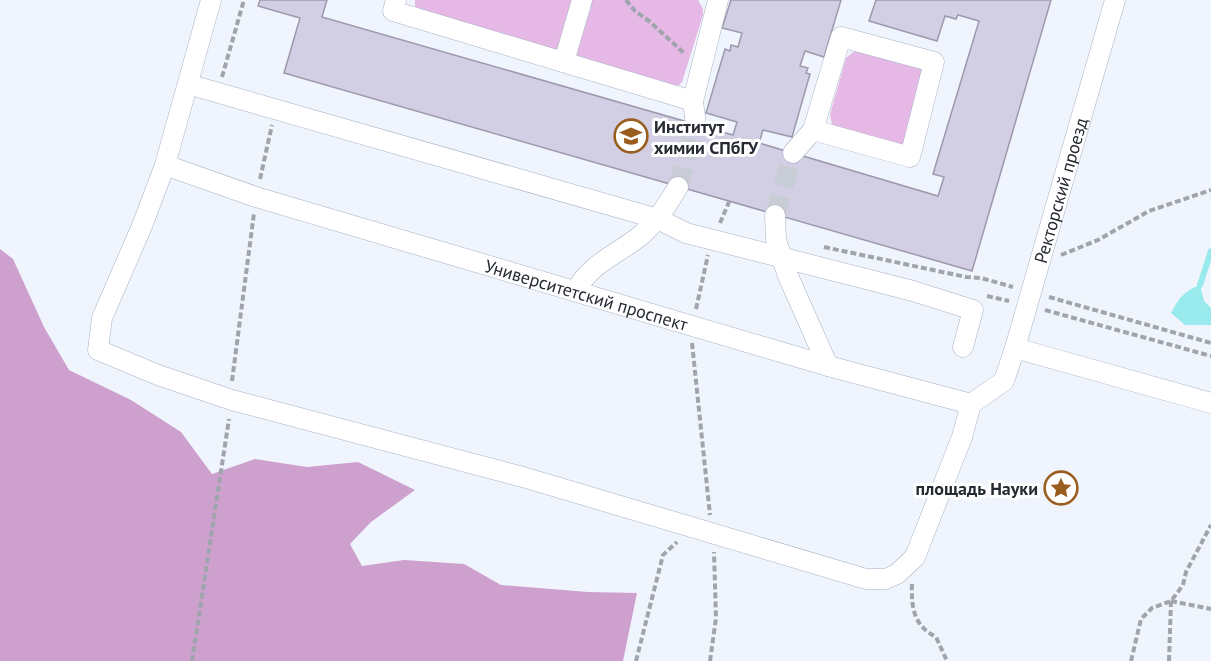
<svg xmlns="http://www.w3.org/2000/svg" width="1211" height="661" font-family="'PT Sans',sans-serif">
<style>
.green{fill:#e5b8e5}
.forest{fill:#cda0cd}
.water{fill:#98eaec}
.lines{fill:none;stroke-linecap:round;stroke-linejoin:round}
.stream{stroke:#98eaec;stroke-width:6}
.building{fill:#d2cee4;stroke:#9d99ad;stroke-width:1.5}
.minor-tunnel{stroke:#c8ccd4;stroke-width:20;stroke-dasharray:20 10;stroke-linecap:butt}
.minor-casing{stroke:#a7b1c4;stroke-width:21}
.path{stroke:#a0a4ac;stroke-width:4;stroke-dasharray:6 3;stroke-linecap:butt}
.minor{stroke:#fff;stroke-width:20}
.labels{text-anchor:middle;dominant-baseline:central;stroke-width:6;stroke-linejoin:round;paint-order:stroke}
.poi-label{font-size:18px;font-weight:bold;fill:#262a32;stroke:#fff;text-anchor:start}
.street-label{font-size:18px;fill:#262a32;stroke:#fff}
</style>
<rect width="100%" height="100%" fill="#f0f5fd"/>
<g class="green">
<polygon points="415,0 576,0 559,52 419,12 415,6"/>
<polygon points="588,0 698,0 703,9 703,15 682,82 676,88 578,59 575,54 582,21 586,22 591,8 586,5"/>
<polygon points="857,49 925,69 904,145 900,147 832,125 830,114 846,58"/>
</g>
<polygon class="forest" points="0,249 13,259 44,327 69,370 131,400 181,432 212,474 255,459 307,467 358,462 415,490 371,522 350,544 362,566 404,560 464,564 501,585 588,592 637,593 623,661 0,661"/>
<path class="water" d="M 1200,285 L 1204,301 L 1211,308 L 1211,325 L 1185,325 L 1171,313 C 1178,299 1185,290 1200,285 Z"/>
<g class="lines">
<polyline class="stream" points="1200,285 1211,251"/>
</g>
<polygon class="building" points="260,0 327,0 322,17 733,135 737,122 706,113 725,49 730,51 731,45 738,47 742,33 722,28 731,0 841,0 824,57 805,51 800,66 808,68 806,73 810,74 792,137 763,130 759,143 938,196 944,177 933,174 979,21 958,15 956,19 945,16 937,41 869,21 876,0 1051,0 972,271 284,73 300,18 258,6"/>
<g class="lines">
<g class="minor-tunnel">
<polyline points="678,187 696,125"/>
<polyline points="775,215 793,153"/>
</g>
<g class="minor-casing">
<g id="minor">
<polyline points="211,0 165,165 142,226 102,318 98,350 158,375 232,400 523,477 866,579 886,579 897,574 915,557 962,437 971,404"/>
<polyline points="396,0 393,11 693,101 696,125"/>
<polyline points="564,62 582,0"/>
<polyline points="198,87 658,219 686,233 913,291 973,310 963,347"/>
<polyline points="693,101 718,0"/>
<polyline points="793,153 813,130 841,37 934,62 910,157 813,130"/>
<path id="s1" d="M 165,165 L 256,197 L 828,366 L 971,404 L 1004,381 L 1015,348 L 1115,0"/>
<polyline points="775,215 776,240 788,276 828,366"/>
<path d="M 576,291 C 589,264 618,254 640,236 C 657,222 667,205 678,187"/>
<polyline points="1015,348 1211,403"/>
</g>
</g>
<g class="path">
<polyline points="626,0 635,11 649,21 685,54"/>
<polyline points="222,77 244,0"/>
<polyline points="260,179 272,125"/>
<polyline points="720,223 729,202"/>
<polyline points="824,247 966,277 981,278 1013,287"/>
<polyline points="1061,255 1098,240 1149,211 1211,190"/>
<polyline points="987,296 1009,301"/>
<polyline points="1049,297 1211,343"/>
<polyline points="696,309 708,255"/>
<polyline points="1045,310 1211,356"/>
<polyline points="692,343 710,515"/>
<polyline points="232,381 254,213"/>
<path d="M 912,584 C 911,608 914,626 936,637 L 947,661"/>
<polyline points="1171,601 1211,609"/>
<polyline points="192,661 229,419"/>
<polyline points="636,661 663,555 677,542"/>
<polyline points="710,661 716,618 714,552"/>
<polyline points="1131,661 1141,619 1152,608 1171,601 1183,585 1186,572 1211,525"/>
<polyline points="1169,661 1171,601"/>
</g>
<use href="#minor" class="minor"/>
</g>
<defs>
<g id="university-ring" transform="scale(1.725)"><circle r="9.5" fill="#fff" stroke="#995d1f" stroke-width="1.5"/><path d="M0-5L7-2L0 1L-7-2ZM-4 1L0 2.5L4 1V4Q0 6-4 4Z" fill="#995d1f"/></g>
<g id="sight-ring" transform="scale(1.725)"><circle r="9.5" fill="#fff" stroke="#995d1f" stroke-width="1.5"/><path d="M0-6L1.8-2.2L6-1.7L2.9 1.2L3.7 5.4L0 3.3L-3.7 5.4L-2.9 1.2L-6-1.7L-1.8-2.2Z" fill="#995d1f"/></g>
</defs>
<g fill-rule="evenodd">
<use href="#university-ring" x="631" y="136"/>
<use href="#sight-ring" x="1061" y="488"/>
</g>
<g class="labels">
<g class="poi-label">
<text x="654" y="126">Институт<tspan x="654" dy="21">химии СПбГУ</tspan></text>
<text x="1038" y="488" text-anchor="end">площадь Науки</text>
</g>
<g class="street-label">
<text stroke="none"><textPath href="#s1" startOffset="1080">Ректорский проезд</textPath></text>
<text stroke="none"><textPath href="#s1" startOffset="441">Университетский проспект</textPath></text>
</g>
</g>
</svg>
